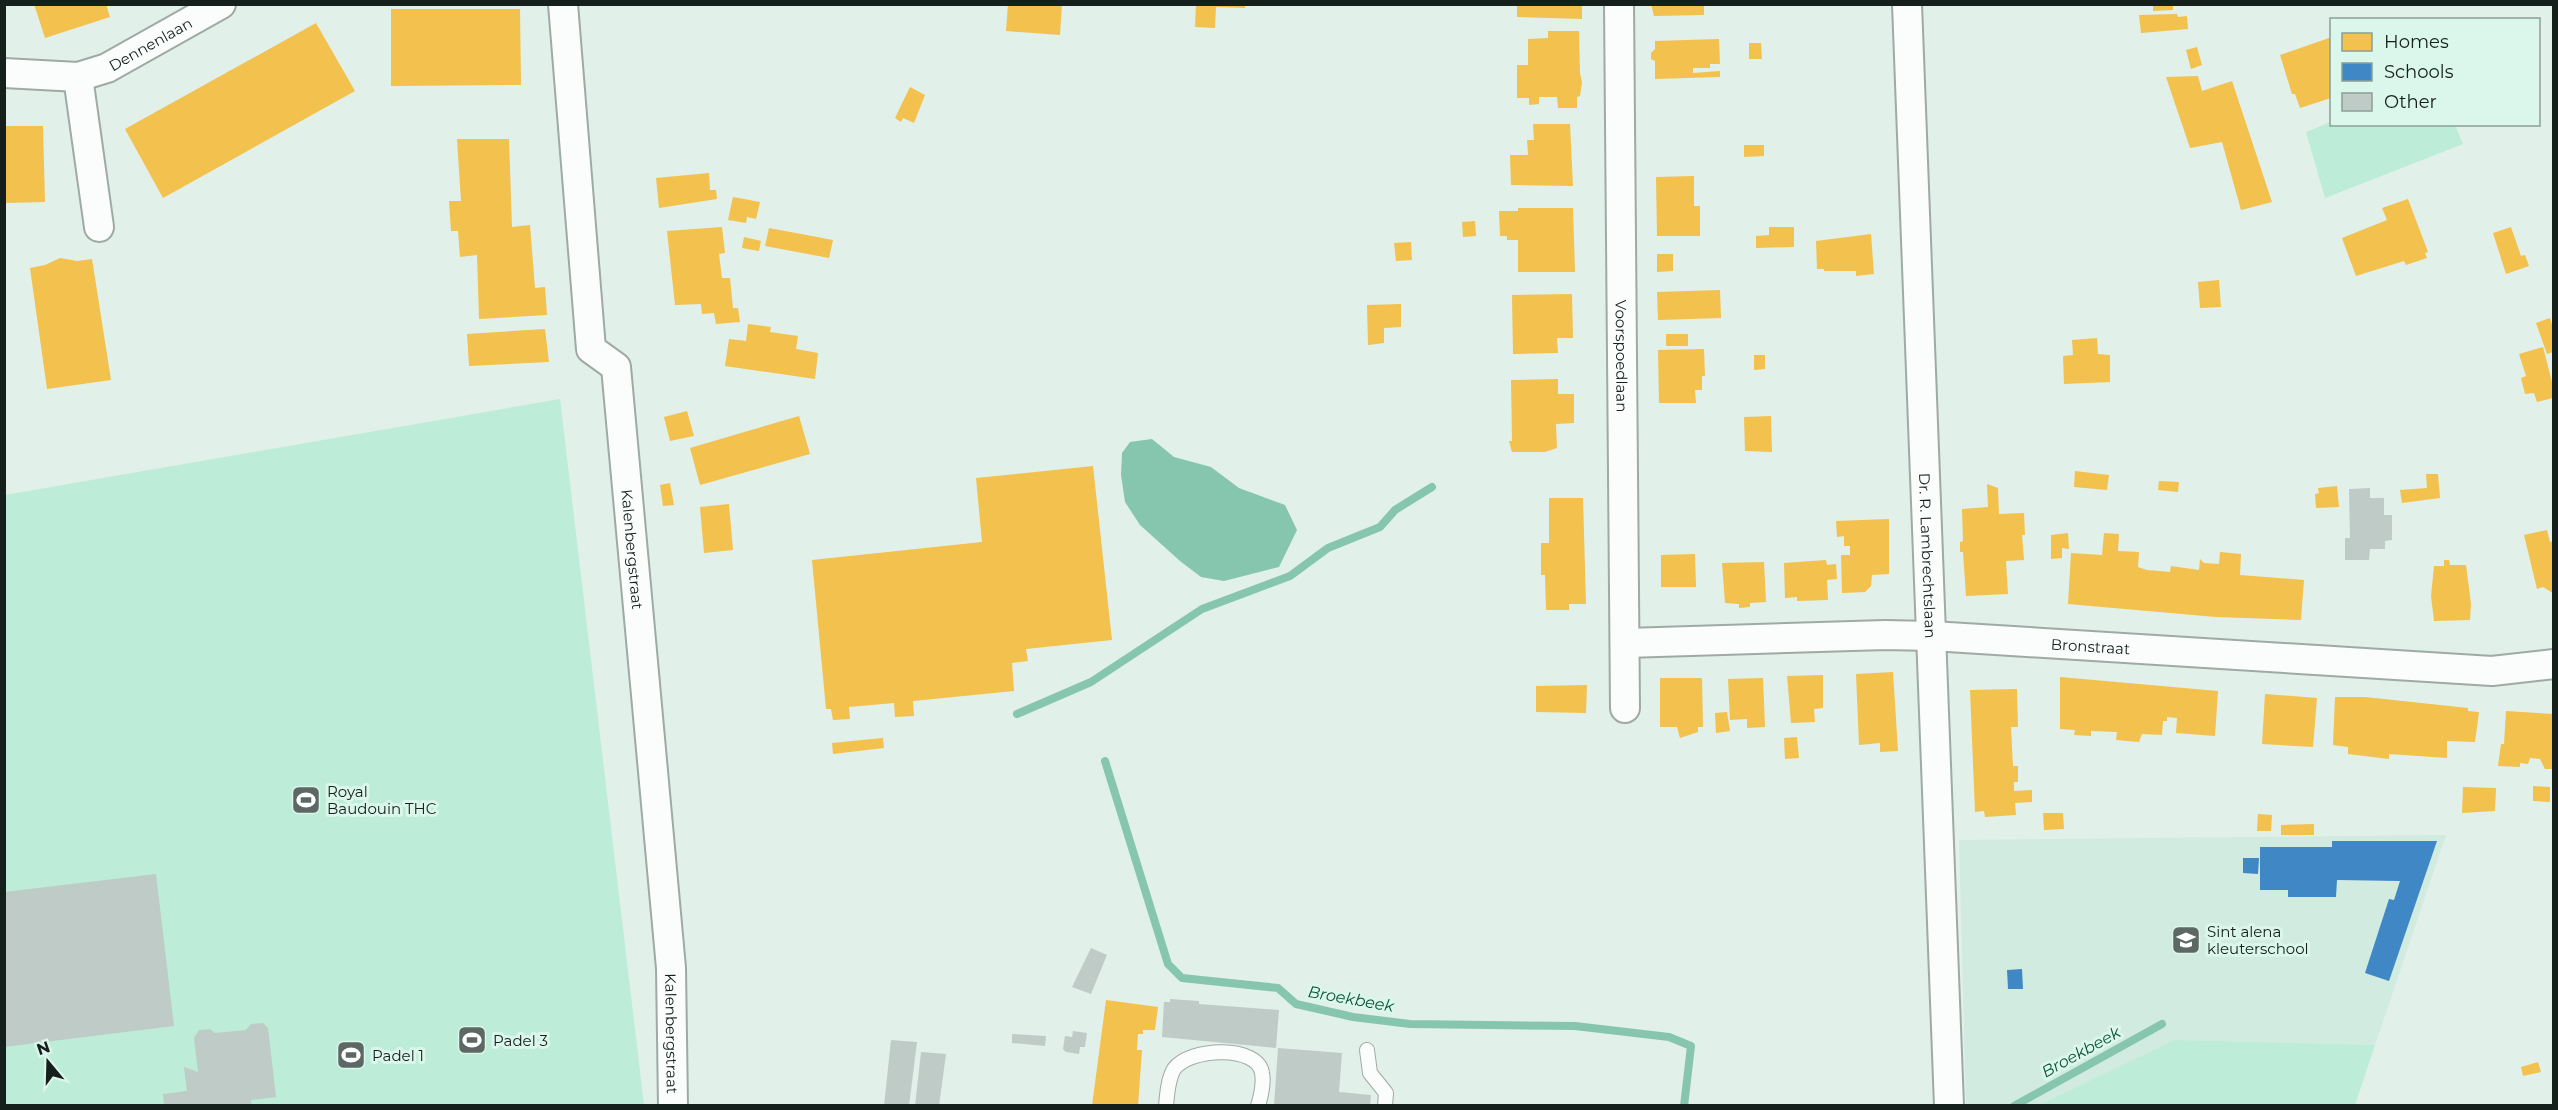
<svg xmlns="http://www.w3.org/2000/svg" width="2558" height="1110" font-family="Montserrat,sans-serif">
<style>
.built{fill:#d1ebe0}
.green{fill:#bdecd8}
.water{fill:#86c6ae}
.homes{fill:#f2c14e}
.schools{fill:#3f88c5}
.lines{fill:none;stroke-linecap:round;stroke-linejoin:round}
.stream{stroke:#86c6ae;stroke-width:8}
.building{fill:#bfcbc6}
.service-casing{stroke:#9faaa5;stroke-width:16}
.minor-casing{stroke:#9faaa5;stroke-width:32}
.service{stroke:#fafdfc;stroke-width:14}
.minor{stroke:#fafdfc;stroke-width:28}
.labels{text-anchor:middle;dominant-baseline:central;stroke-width:6;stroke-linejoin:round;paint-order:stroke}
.street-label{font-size:15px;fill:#151f1b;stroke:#dbf6ea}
.poi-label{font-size:15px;fill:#151f1b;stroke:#dbf6ea;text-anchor:start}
.water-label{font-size:16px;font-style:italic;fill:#0d543e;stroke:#dbf6ea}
</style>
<rect width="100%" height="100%" fill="#e1f0e9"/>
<polygon class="built" points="2446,835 2375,1045 2174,1040 2040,1106 1966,1105 1959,840"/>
<g class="green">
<polygon points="2331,122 2332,124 2455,125 2463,144 2325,198 2306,132"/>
<polygon points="560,399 644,1105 5,1106 5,495"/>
<polygon points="2174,1040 2375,1045 2355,1105 2040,1105"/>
</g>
<polygon class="water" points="1152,439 1174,457 1211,467 1239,488 1285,505 1297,530 1279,567 1224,581 1201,577 1180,561 1140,525 1125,502 1121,475 1122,453 1130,442"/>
<g class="homes">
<polygon points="34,4 106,4 110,17 45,38"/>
<polygon points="1008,4 1062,4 1060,35 1006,31"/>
<polygon points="1196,4 1245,4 1245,8 1216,7 1215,28 1195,27"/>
<polygon points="1517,4 1582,4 1582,19 1517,17"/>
<polygon points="1651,4 1704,4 1704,15 1654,16"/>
<polygon points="2153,4 2173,4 2173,10 2153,11"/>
<polygon points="391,9 520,9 521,85 391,86"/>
<polygon points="2177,14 2178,17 2187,16 2188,29 2141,33 2139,15"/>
<polygon points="316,23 355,91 163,198 125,129"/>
<polygon points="1548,31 1579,31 1580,73 1582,82 1580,96 1577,97 1577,108 1558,108 1557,97 1539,97 1539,104 1529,105 1529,98 1517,98 1517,65 1528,65 1528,39 1548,38"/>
<polygon points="2329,38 2331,39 2331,98 2300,108 2295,94 2292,94 2280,55"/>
<polygon points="1719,39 1720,64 1710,64 1710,68 1693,68 1693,73 1720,71 1720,77 1655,79 1655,61 1651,59 1651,53 1655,49 1655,41"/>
<polygon points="1749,43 1761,43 1762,59 1749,59"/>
<polygon points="2197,47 2202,65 2191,69 2186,50"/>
<polygon points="2198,76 2202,91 2232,81 2272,202 2241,210 2222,142 2190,148 2166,77"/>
<polygon points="910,87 925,95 914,123 903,118 901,122 895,118"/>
<polygon points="1533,124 1570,124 1573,186 1511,185 1510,155 1528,155 1527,140 1534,140"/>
<polygon points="4,126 43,126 45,202 4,203"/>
<polygon points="457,139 509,139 512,227 530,225 535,288 545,287 547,315 479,319 477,255 460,257 458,231 451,231 449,201 461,201"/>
<polygon points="1744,145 1764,145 1764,156 1744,157"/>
<polygon points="709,173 710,190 716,190 717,199 659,208 656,178"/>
<polygon points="1694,176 1694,206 1700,206 1700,236 1657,236 1656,177"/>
<polygon points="733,197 760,202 756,219 747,217 746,223 728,220"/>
<polygon points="2408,199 2428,252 2425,253 2427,258 2406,265 2404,261 2356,276 2342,238 2387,220 2382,208"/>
<polygon points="1518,208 1573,208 1575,272 1518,272 1518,240 1507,240 1507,236 1500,236 1499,211 1518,211"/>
<polygon points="1475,221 1476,236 1463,237 1462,222"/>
<polygon points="722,227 725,253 719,254 722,278 730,278 733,308 738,308 740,322 716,324 714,313 702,314 701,304 675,305 667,231"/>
<polygon points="1769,227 1794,227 1794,247 1756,248 1756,236 1769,235"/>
<polygon points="2511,227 2521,256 2525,255 2529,266 2506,274 2493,233"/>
<polygon points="769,228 833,240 829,258 765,246"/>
<polygon points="1871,234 1874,274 1856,276 1856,271 1824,271 1824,269 1817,269 1816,241"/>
<polygon points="744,237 761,241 759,251 742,248"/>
<polygon points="1411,242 1412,260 1396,261 1394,243"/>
<polygon points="1657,254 1673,254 1673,271 1657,272"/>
<polygon points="60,258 77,261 92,259 111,380 47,389 30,268 45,265"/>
<polygon points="2219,280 2221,307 2200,308 2198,282"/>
<polygon points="1720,290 1721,318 1658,320 1657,292"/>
<polygon points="1572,294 1573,338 1557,338 1558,353 1513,354 1512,295"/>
<polygon points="1401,304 1401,327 1384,328 1384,343 1368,345 1367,305"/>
<polygon points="2550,318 2553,328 2553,352 2547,354 2536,323"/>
<polygon points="748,324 771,327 770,332 798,336 796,349 818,353 815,379 725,366 729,339 746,341"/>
<polygon points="545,329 549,362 469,366 467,334"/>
<rect x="1666" y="334" width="22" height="12"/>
<polygon points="2097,338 2098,354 2110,355 2110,382 2064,384 2063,356 2073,355 2072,340"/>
<polygon points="2543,347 2553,386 2553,398 2537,402 2534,393 2525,394 2521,378 2526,376 2519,354"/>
<polygon points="1704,349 1705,376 1702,376 1702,390 1695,390 1696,403 1659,403 1658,350"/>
<polygon points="1754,355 1765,355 1765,369 1754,370"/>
<polygon points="1558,379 1558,394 1574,394 1574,423 1556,424 1557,448 1545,452 1512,452 1509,441 1512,441 1511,380"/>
<polygon points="687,411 694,436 670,441 664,417"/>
<polygon points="799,416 810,454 700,485 690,448"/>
<polygon points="1771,416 1772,452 1745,451 1744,417"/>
<polygon points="1093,466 1112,640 1026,649 1028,661 1012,663 1014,691 913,701 914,716 895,717 894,703 849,707 850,719 833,720 831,709 826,709 812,560 982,542 976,478"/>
<polygon points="2075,471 2109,475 2107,490 2074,487"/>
<polygon points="2426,474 2438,474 2440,498 2402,503 2400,490 2427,488"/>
<polygon points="2159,481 2179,482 2178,492 2158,490"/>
<polygon points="670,483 674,505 663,506 660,485"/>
<polygon points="1987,484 1998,488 1999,514 2024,513 2025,535 2022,535 2024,560 2006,561 2008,594 1966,596 1963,552 1960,552 1960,542 1963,541 1962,509 1988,507"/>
<polygon points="2337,486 2339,507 2316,508 2315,494 2319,493 2318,488"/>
<polygon points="1549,498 1583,498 1586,604 1569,604 1569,610 1546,610 1545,575 1541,575 1541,543 1549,543"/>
<polygon points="729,504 733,550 704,553 700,507"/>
<polygon points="1889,519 1889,574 1872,575 1871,586 1865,592 1842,593 1841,555 1850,555 1850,546 1844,546 1844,536 1837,537 1836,521"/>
<polygon points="2547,530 2550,542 2553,541 2553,593 2543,587 2537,589 2524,535"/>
<polygon points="2068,533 2069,549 2062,548 2062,558 2051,559 2051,535"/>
<polygon points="2104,533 2119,534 2118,551 2139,552 2138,567 2147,570 2170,572 2171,566 2199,570 2200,559 2204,563 2219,564 2220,552 2241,554 2240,575 2304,580 2301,620 2216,617 2068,604 2071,553 2102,555"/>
<polygon points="1695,554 1696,587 1661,587 1661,555"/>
<polygon points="1826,560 1827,565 1836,564 1837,579 1827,580 1828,600 1797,601 1797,597 1785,598 1784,563"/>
<polygon points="2444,560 2449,560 2450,565 2466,565 2471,604 2470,620 2434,621 2431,596 2434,566 2444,566"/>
<polygon points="1764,562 1766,602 1750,603 1750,607 1739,608 1739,604 1725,603 1722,563"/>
<polygon points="1893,672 1898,751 1880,752 1880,743 1859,745 1856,674"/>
<polygon points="1823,675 1823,708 1814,709 1815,722 1791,723 1787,676"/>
<polygon points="2060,677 2218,691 2215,736 2176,733 2177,718 2167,717 2167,721 2163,721 2162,735 2142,734 2139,742 2116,740 2117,732 2091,731 2091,736 2074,735 2075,730 2060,729"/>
<polygon points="1660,678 1702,678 1703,727 1698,727 1698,732 1680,738 1677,727 1660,727"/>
<polygon points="1763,678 1765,727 1747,728 1747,719 1730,720 1728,679"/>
<polygon points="1587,685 1586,713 1536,712 1536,686"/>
<polygon points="2017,689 2018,727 2011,727 2013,766 2018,766 2018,782 2014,782 2014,791 2032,790 2032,802 2015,803 2016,815 1985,817 1984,811 1975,812 1970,690"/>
<polygon points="2265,694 2317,698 2313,747 2262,744"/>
<polygon points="2335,697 2365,697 2468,708 2468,711 2479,712 2475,742 2447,741 2447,758 2389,754 2389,759 2348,754 2348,747 2333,745"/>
<polygon points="2506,711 2553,714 2553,769 2545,769 2540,759 2530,758 2528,764 2520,763 2520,767 2498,766 2501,744 2504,744"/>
<polygon points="1727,712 1730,731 1716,733 1715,713"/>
<polygon points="1797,737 1799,758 1785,759 1784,738"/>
<polygon points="883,738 884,748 833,754 832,743"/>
<polygon points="2533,786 2550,787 2550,802 2533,801"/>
<polygon points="2463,787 2496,788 2495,811 2462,813"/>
<polygon points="2043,813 2063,813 2064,829 2044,830"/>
<polygon points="2258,814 2272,815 2271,831 2257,831"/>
<polygon points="2314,824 2314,835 2281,835 2281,825"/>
<polygon points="1106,1000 1158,1007 1155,1030 1143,1030 1143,1034 1138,1034 1137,1050 1142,1050 1138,1106 1092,1106"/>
<polygon points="2538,1062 2541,1072 2523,1076 2521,1067"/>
</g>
<g class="schools">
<polygon points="2332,841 2437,841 2389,981 2365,973 2389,899 2394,900 2400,881 2337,880 2336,897 2288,897 2288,890 2260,890 2260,847 2332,847"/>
<polygon points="2243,858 2259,858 2258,874 2243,873"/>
<polygon points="2022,969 2023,989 2008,989 2007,970"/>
</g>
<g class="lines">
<g class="stream">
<polyline points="1017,714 1091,682 1202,609 1290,576 1328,548 1380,527 1395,510 1432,487"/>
<polyline points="1105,761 1168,964 1182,978 1278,988 1296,1004 1353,1017 1410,1024 1575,1026 1669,1037 1691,1046 1684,1106"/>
<polyline points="2014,1106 2162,1024"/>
</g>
</g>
<g class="building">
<polygon points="2370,488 2370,498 2384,498 2384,515 2392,515 2392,540 2385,541 2385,549 2370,549 2369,560 2345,560 2345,538 2350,538 2349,489"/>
<polygon points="156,874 174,1026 4,1047 4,892"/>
<polygon points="1091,948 1107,955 1091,994 1072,987"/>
<polygon points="1170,999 1199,1001 1199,1004 1279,1010 1276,1048 1162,1037 1164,1002 1170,1002"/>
<polygon points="263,1023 268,1028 276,1097 251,1100 252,1106 164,1106 163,1094 187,1091 184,1067 198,1072 194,1038 199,1030 210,1029 215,1033 246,1030 251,1024"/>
<polygon points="1073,1031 1087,1033 1085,1047 1080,1047 1079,1054 1066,1052 1063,1049 1065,1036 1072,1037"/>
<polygon points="1012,1034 1046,1036 1045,1046 1012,1043"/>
<polygon points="891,1040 917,1042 909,1106 884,1106"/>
<polygon points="1278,1048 1342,1053 1339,1092 1371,1095 1370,1106 1274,1106"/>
<polygon points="921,1052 946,1054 939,1106 915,1106"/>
</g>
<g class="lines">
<g class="service-casing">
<g id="service">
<polyline points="1367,1050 1370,1073 1386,1093 1385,1106"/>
<path d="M 1166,1106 C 1167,1095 1168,1079 1174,1069 C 1190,1047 1258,1045 1262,1073 C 1264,1083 1261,1096 1258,1106"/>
</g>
</g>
<g class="minor-casing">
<g id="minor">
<path id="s1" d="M 563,4 L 591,349 L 616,367 L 671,968 L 673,1106"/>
<path id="s2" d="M 1619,4 L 1625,708"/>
<path id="s3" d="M 1907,4 L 1949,1106"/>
<path id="s4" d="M 4,73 L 78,77 L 107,68 L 221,4"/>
<polyline points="78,77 99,227"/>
<path id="s5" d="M 1626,643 L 1885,635 L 1932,636 L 2492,671 L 2554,664"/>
</g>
</g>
<use href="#service" class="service"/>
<use href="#minor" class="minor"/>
</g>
<defs>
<g id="stadium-square" transform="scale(1.5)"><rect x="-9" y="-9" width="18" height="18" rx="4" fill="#5c6863" stroke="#dbf6ea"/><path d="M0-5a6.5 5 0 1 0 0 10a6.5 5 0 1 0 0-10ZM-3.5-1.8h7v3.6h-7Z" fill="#fff"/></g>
<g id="school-square" transform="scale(1.5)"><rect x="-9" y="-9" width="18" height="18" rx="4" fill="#5c6863" stroke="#dbf6ea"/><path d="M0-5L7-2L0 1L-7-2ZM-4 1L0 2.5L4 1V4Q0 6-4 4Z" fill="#fff"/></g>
</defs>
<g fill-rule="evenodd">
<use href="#stadium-square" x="306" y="800"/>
<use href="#school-square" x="2186" y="940"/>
<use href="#stadium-square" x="472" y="1040"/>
<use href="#stadium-square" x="351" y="1055"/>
</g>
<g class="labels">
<g class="street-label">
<text stroke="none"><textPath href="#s4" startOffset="154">Dennenlaan</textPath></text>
<text stroke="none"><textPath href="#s2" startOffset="352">Voorspoedlaan</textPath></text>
<text stroke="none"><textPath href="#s1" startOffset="560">Kalenbergstraat</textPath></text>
<text stroke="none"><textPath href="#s3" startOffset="552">Dr. R. Lambrechtslaan</textPath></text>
<text stroke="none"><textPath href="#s5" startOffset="465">Bronstraat</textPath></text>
<text stroke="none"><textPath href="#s1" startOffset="1046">Kalenbergstraat</textPath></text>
</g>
<g class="poi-label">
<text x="327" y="791">Royal<tspan x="327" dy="17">Baudouin THC</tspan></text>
<text x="2207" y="931">Sint alena<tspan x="2207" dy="17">kleuterschool</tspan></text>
<text x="493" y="1040">Padel 3</text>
<text x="372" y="1055">Padel 1</text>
</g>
<g class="water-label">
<text transform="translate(1351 999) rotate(10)">Broekbeek</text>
<text transform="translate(2081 1052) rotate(-29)">Broekbeek</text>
</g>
</g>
<rect width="2558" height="1110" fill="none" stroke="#151f1b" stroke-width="12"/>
<rect x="2330" y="18" width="210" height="108" fill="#dbf6ea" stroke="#8ca097" stroke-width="1.5"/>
<rect x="2342" y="33" width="30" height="18" fill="#f2c14e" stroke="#8ca097" stroke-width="1.5"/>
<text x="2384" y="48" font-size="18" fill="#151f1b">Homes</text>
<rect x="2342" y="63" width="30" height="18" fill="#3f88c5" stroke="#8ca097" stroke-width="1.5"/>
<text x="2384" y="78" font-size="18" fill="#151f1b">Schools</text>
<rect x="2342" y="93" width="30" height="18" fill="#bfcbc6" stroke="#8ca097" stroke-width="1.5"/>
<text x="2384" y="108" font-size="18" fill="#151f1b">Other</text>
<g transform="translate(48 1062) rotate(341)" stroke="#dbf6ea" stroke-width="4.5" paint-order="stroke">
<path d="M0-4.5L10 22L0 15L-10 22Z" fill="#151f1b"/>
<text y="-9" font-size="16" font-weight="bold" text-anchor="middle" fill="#151f1b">N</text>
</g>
</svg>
